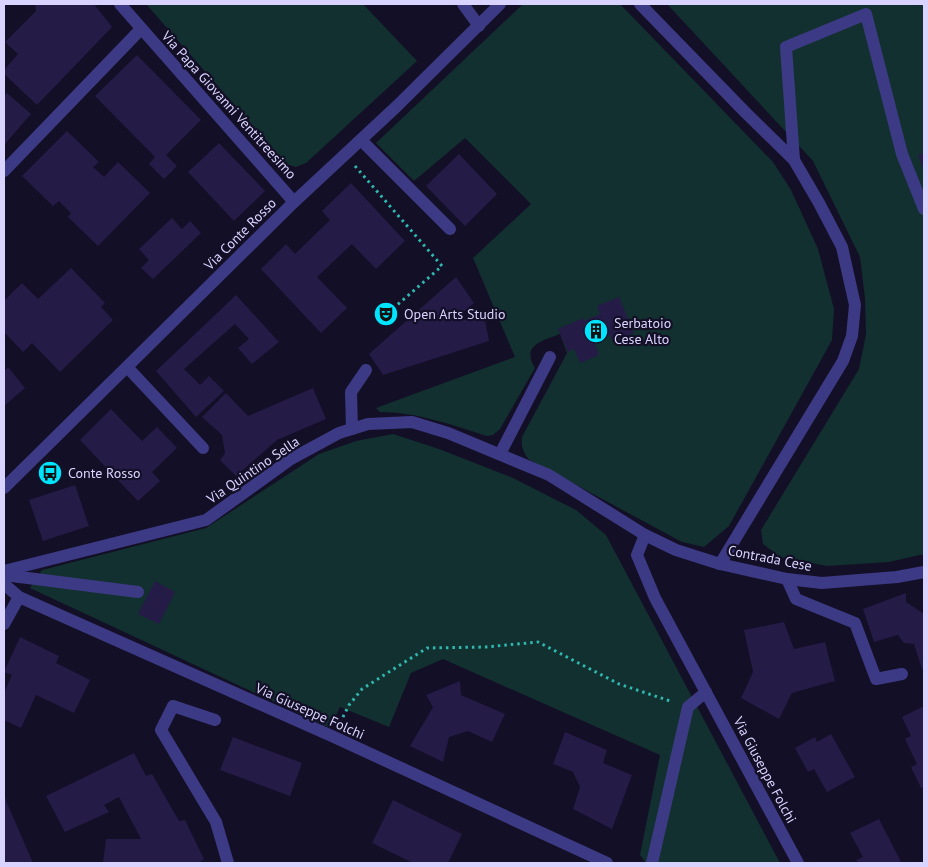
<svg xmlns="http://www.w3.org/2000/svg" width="928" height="867" font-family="'PT Sans',sans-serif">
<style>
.green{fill:#12302f}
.building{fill:#241b47}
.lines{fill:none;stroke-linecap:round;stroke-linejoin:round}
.path{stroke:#2fb8b0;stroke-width:3;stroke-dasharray:2.5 4;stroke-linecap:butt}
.minor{stroke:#3d3a85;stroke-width:12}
.labels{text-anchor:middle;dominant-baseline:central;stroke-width:4.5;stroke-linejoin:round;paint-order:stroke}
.street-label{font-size:14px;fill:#d9d4ff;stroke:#130f26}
.poi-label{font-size:14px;fill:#d9d4ff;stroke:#130f26;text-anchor:start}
</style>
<rect width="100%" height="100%" fill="#130f26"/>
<g class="green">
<polygon points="146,4 363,4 417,61 306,163 296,167 286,164"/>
<path d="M 523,4 L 620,4 L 773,162 L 791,190 L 818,249 L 834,309 L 832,340 L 729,526 L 704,547 L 682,542 L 528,459 C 523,451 521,447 522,437 L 567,353 L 560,334 C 542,341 521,345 535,368 L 500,429 L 493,435 L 487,436 C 452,425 417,412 380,412 L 376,408 L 515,357 L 473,258 L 531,204 L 465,138 L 414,181 L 376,143 Z"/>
<polygon points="667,4 924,4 924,554 889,562 827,566 780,557 763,544 761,530 859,369 866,334 865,299 860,257 813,161"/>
<polygon points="393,434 439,449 513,478 576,510 606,535 780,863 646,863 640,855 660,755 443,659 411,673 389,727 340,707 330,728 30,588 42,570 206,528 319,454 356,441"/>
</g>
<g class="building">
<polygon points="35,4 94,4 112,27 37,105 4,74 4,70 18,54 5,42 36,11"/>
<polygon points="137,55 201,120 166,155 177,166 164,179 149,164 155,157 95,96"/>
<polygon points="7,93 31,114 4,145 4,96"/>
<polygon points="67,131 99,162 93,167 104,177 118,162 150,193 98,246 68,217 71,213 59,201 53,206 22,176"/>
<polygon points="219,143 265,191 234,221 188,172"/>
<polygon points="924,153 924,172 918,155"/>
<polygon points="459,154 497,194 465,226 426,186"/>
<polygon points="351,183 405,241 376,269 352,244 317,277 347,308 321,333 261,269 286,244 295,254 330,220 322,211"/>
<polygon points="172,218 182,229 190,221 201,233 153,279 141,268 149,260 139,249"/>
<polygon points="71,268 105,303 101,307 113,320 60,372 32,343 23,352 4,332 4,301 22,283 38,299"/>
<polygon points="456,277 474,303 461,314 463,320 484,315 489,341 383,375 369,354"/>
<polygon points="236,295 279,342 252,364 238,348 249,339 235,324 184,369 200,385 209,376 224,391 196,417 156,371"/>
<polygon points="619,297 634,333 613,342 610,335 594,342 599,355 580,363 574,349 568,352 558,329 583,318 584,321 600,314 597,306"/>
<polygon points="8,367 25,388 4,406 4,371"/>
<polygon points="313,388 326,419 277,440 236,476 220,460 225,453 222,435 202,417 226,393 248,416"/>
<polygon points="111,409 142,441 157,427 177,448 152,472 160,481 138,501 80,440"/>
<polygon points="75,485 89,526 43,541 29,500"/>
<polygon points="155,581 175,592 159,624 138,614"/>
<polygon points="906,593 906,602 924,614 924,668 922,669 914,644 904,643 898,635 874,642 863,609"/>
<polygon points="784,622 794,649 825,642 835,681 792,693 779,719 741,698 753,672 744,630"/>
<polygon points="20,637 59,656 56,663 90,680 74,713 36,695 21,728 4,720 4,693 12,675 4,672"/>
<polygon points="460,681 461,695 505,714 492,742 468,731 449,737 443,762 410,746 433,707 426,695"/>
<polygon points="924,706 924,787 921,788 911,767 917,764 905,739 911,736 902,717"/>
<polygon points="565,732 607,750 603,763 632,775 612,829 573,809 580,787 573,772 553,764"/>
<polygon points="831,734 855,777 827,792 814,769 808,772 795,748 815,737 817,742"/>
<polygon points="233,737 302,763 290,796 220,770"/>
<polygon points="134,753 146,776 152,774 179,821 185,820 204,859 198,863 103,863 106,839 141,839 119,797 104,805 109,812 65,832 46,796"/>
<polygon points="4,796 33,863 4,863"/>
<polygon points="393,800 462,834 448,863 413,863 372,843"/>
<polygon points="879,819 901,862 858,863 856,860 863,857 850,833"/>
</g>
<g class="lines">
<g class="path">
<polyline points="355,166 442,266 396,306"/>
<polyline points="340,723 349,705 362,689 427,648 486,647 538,642 619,684 673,702"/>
</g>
<g class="minor">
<polyline points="120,4 294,202"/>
<polyline points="463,4 479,26"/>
<polyline points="640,4 745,112 794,160 819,203 842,247 855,305 852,336 843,361 720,564"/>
<polyline points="361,140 450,229"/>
<polyline points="794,160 786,47 866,14 902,154 924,209"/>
<polyline points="4,171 141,29"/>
<polyline points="127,367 203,448"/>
<polyline points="352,429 351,392 366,370"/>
<polyline points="500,454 550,357"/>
<polyline points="4,488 294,202 397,106 500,4"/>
<polyline points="645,535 637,555 655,598 798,863"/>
<polyline points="4,571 206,520 291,459 339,433 368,424 412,422 448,433 549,475 645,535 676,550 720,564 787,579 822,583 897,577 924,572"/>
<polyline points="4,575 138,592"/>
<polyline points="787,579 796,599 855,623 876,679 902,674"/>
<polyline points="4,584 19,597 334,737 607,863"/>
<polyline points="4,624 19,597"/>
<polyline points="215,720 173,706 161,730 216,822 228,863"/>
<polyline points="652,863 688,707 706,692"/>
</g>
</g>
<defs>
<g id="theatre-disc" transform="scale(1.25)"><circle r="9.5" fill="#00e5ff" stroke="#130f26"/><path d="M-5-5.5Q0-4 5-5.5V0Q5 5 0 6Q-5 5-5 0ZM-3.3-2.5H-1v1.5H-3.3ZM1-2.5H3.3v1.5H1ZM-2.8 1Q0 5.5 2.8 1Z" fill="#111"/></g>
<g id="building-disc" transform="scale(1.25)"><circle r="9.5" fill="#00e5ff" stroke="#130f26"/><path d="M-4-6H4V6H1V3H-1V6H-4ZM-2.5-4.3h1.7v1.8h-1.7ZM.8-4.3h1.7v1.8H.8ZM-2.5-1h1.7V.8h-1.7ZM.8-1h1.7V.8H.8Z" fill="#111"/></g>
<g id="bus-disc" transform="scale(1.25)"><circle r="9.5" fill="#00e5ff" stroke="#130f26"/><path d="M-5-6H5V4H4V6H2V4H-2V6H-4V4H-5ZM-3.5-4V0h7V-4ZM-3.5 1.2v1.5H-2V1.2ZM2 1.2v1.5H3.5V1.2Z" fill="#111"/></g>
</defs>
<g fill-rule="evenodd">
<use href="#theatre-disc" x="386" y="314"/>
<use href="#building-disc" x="596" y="331"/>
<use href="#bus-disc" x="50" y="473"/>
</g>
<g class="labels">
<g class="street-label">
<text transform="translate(229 105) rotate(48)">Via Papa Giovanni Ventitreesimo</text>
<text transform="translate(240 234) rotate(-45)">Via Conte Rosso</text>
<text transform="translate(253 470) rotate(-34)">Via Quintino Sella</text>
<text transform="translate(770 558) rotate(11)">Contrada Cese</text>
<text transform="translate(310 711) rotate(24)">Via Giuseppe Folchi</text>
<text transform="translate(765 770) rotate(62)">Via Giuseppe Folchi</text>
</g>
<g class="poi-label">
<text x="404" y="314">Open Arts Studio</text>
<text x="614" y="323">Serbatoio<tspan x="614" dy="16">Cese Alto</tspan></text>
<text x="68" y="473">Conte Rosso</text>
</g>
</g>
<rect width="928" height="867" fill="none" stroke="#d9d4ff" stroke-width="10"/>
</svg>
